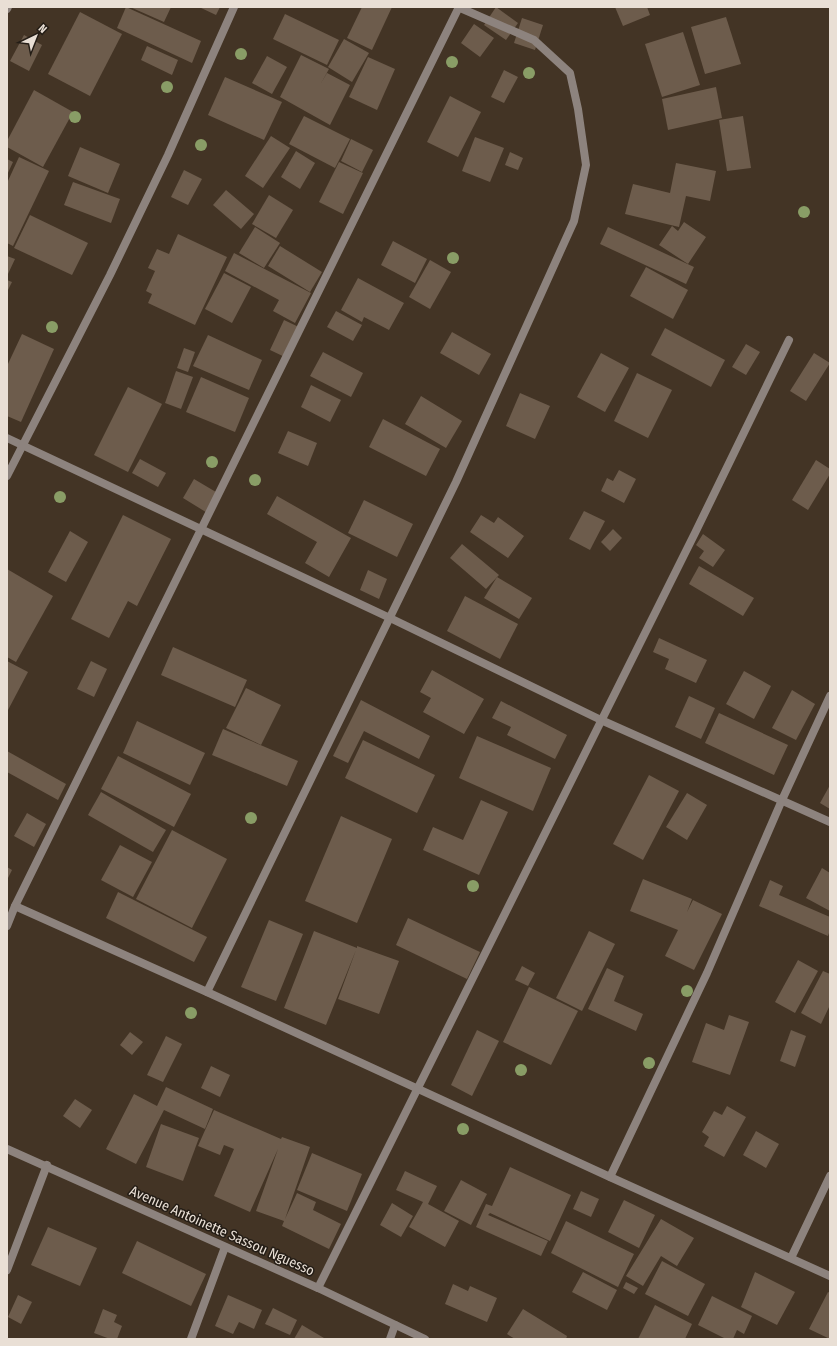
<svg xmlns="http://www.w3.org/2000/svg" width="837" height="1346" font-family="'Fira Sans Condensed',sans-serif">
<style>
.building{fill:#6d5c4c}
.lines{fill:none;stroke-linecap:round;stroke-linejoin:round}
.minor{stroke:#8d837e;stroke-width:8}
.tertiary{stroke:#8d837e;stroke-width:8}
.tree{fill:#899d66}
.labels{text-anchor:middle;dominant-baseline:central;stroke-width:3;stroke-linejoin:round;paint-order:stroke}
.street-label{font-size:14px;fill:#e9dfd5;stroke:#241d16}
</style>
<rect width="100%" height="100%" fill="#433425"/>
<g class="building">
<polygon points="126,7 201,41 192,63 117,28"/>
<polygon points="130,7 171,7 164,22"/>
<polygon points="199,7 220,7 216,15"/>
<polygon points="362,7 392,7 372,50 347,38"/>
<polygon points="496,7 518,23 506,40 484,25"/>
<polygon points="615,7 647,7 650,15 623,26"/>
<polygon points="80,12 122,34 90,96 48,74"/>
<polygon points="285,14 339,40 327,65 273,39"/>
<polygon points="726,17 741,64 705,74 691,27"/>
<polygon points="522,18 543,25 535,50 514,43"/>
<polygon points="474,24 494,38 480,57 461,43"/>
<polygon points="683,32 700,85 662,97 645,44"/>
<polygon points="24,35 42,45 29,71 10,61"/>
<polygon points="344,39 369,53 352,82 328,67"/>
<polygon points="147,46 178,60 172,75 141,60"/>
<polygon points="301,55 329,69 320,85 327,73 350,85 330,125 280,97"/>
<polygon points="267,56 287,67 272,94 252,83"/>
<polygon points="368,57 395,69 377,110 349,97"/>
<polygon points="504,70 518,77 504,103 491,97"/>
<polygon points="225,77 282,102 264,140 208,115"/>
<polygon points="716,87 722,118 668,130 662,99"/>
<polygon points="34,90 73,112 43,167 7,147 7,141"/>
<polygon points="450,96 481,112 458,157 427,142"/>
<polygon points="304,116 350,139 335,168 289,144"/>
<polygon points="743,116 751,168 727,171 719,120"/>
<polygon points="271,136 290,148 263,188 245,176"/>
<polygon points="475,137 504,148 490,182 462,171"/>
<polygon points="351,139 373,150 362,172 341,161"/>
<polygon points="80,147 120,164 108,193 68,176"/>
<polygon points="296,151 315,163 300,189 281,177"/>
<polygon points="510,152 523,158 518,170 505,165"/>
<polygon points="19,157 49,171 13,246 7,243 7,183"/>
<polygon points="7,159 13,162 7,175"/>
<polygon points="339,162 363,173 343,214 319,202"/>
<polygon points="676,163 716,171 710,201 686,196 679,227 625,214 633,184 670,193"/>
<polygon points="184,170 202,179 188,205 171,197"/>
<polygon points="73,182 120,199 111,223 64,205"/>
<polygon points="226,190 254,214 241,229 213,205"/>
<polygon points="269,195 293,210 276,238 252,224"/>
<polygon points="30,215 88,243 72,275 14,248"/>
<polygon points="684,222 706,237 688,264 659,245 672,226 678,231"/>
<polygon points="255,227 280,243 264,268 239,253"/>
<polygon points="608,227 694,267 686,284 600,244"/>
<polygon points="178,234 227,257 195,325 148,303 152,294 146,291 155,271 148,268 157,249 169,254"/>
<polygon points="393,241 427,259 415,283 381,265"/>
<polygon points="280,246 322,272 310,292 268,266"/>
<polygon points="234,253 311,293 295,323 273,311 279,300 225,271"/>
<polygon points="7,256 15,259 8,274 7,274"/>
<polygon points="430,260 451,272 430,309 409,297"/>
<polygon points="646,267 688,290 673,319 630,296"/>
<polygon points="224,273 251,287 232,323 205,309"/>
<polygon points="358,278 404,303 389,330 364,317 362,322 341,310"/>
<polygon points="7,280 12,282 7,292"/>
<polygon points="336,311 362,325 353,341 327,327"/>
<polygon points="284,320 303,329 289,359 270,350"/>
<polygon points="665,328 725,360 711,387 651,355"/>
<polygon points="452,332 491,354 479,375 440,353"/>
<polygon points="22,334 54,349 21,422 7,416 7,366"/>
<polygon points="208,335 262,360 249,390 193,366"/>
<polygon points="746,344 760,352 746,375 732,367"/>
<polygon points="184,348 195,352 188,372 177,368"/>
<polygon points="323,352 363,373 351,397 310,376"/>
<polygon points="601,353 629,368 605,412 577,397"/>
<polygon points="814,353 830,363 806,401 790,391"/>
<polygon points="176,371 193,377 181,409 165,403"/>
<polygon points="637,373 672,390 648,438 614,421"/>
<polygon points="201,377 249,398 235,432 186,412"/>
<polygon points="311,385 341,400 330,422 301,407"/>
<polygon points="128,387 162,404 128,472 94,455"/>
<polygon points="520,393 550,406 535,439 506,426"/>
<polygon points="421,396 462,421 446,448 405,424"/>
<polygon points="383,419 440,449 426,476 369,447"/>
<polygon points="288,431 317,443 308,466 278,453"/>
<polygon points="140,459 166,473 158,487 132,473"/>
<polygon points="816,460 830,469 830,474 808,510 792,500"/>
<polygon points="619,470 636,479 624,503 601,491 607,478 613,481"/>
<polygon points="194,479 221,495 209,514 183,498"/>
<polygon points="277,496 351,538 329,577 305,563 317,542 267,514"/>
<polygon points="364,500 413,524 397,557 348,533"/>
<polygon points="584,511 605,521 590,550 569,539"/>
<polygon points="123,515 171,539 137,606 128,601 109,638 71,619"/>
<polygon points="481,515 494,523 498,517 524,536 508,558 470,532"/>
<polygon points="613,529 622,538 610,551 601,542"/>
<polygon points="70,531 88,542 66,582 48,572"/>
<polygon points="703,534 725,550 713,567 699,558 704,551 696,545"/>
<polygon points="462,544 499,575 486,589 450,558"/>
<polygon points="699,566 754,598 743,616 689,584"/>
<polygon points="7,569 53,596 16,662 7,657"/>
<polygon points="368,570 387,579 379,599 360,590"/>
<polygon points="497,577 532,598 519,619 484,598"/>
<polygon points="465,596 518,624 500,659 447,631"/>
<polygon points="659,638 707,660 696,683 665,669 669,659 653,652"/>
<polygon points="173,647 247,680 235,707 161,675"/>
<polygon points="7,661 28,672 7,712"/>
<polygon points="91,661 107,669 94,697 77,689"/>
<polygon points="432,670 484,699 464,734 423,712 431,698 420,692"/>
<polygon points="744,671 771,686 754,719 726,704"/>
<polygon points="246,688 281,705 261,745 226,728"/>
<polygon points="792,690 815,704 796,740 772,728"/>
<polygon points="689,696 715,708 701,739 675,727"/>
<polygon points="361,700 430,736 419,759 364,731 348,763 333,756"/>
<polygon points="501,701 567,735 555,759 507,735 511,727 492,718"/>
<polygon points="719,713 788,745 774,775 705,743"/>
<polygon points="137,721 205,753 190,785 123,753"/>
<polygon points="223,729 298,761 287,786 212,755"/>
<polygon points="477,736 551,768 533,811 459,778"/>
<polygon points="363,740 435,775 417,813 345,778"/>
<polygon points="7,751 66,784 58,800 7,772"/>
<polygon points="118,756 191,794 174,827 101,789"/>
<polygon points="649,775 679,791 643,860 613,844"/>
<polygon points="830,785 830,809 820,803"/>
<polygon points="101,792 166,830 153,852 88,815"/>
<polygon points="687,793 707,805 687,840 666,827"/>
<polygon points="481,800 508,812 479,875 423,850 433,827 463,840"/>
<polygon points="27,813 46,824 34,847 14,836"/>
<polygon points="341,816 392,839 357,923 305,901"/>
<polygon points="172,830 227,859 192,928 136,899"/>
<polygon points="120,845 152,862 133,897 101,880"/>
<polygon points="7,867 12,870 7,880"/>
<polygon points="822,868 830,873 830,911 806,898"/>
<polygon points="643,879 692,899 687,912 693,900 722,914 694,970 665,956 678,930 630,911"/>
<polygon points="770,880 783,886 779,895 830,917 830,930 828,936 759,906"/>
<polygon points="118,892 207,937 194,962 106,918"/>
<polygon points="408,918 480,952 467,979 396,945"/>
<polygon points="269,920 303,934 276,1001 241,987"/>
<polygon points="314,931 357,948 357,946 399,961 379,1014 338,999 356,950 326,1025 284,1008"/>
<polygon points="589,931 615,944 582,1011 556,998"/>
<polygon points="798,960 818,971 795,1013 775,1002"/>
<polygon points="522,966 535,973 528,986 515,980"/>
<polygon points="607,968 624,976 614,1001 643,1014 636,1031 588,1009"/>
<polygon points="823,971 830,974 830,1005 821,1024 801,1013"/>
<polygon points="529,987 578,1011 551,1065 503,1042"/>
<polygon points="729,1015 749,1022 730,1075 692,1062 706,1023 724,1030"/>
<polygon points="477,1030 499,1041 472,1096 451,1085"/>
<polygon points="791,1030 806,1036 795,1067 780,1061"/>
<polygon points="130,1032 143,1042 132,1055 120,1045"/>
<polygon points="166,1036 182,1044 163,1082 147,1075"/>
<polygon points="211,1066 230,1075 220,1097 201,1088"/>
<polygon points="166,1087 213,1109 205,1129 164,1110 136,1164 106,1149 134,1094 157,1106"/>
<polygon points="75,1099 92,1110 80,1128 63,1116"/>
<polygon points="727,1106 746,1117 724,1157 704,1146 709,1137 702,1132 714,1111 722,1115"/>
<polygon points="214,1110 281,1139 282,1137 310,1147 285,1219 297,1193 316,1202 313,1210 341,1224 329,1249 282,1226 284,1221 256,1211 278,1149 250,1212 214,1196 234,1149 224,1145 220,1155 198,1146"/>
<polygon points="161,1124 199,1138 183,1181 146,1167"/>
<polygon points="756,1131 779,1144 766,1168 743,1155"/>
<polygon points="312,1153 362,1174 347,1211 297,1190"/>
<polygon points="510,1167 571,1195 550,1241 490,1213 488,1215 548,1241 541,1256 476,1227 486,1204 492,1206"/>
<polygon points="405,1171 437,1186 428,1204 459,1221 445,1247 409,1227 423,1202 396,1190"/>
<polygon points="461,1180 487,1194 471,1225 444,1211"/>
<polygon points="581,1191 599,1199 591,1217 573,1209"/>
<polygon points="624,1200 655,1215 639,1248 608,1232"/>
<polygon points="392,1203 413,1216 401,1237 380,1225"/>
<polygon points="661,1219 694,1238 677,1266 661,1256 643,1286 626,1276"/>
<polygon points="566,1221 634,1254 618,1287 551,1253"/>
<polygon points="48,1227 97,1248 80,1286 31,1265"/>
<polygon points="137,1241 206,1274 191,1306 122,1273"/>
<polygon points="662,1261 705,1284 688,1316 645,1294"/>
<polygon points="583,1272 617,1290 607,1310 572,1292"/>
<polygon points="755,1272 795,1292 777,1325 741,1307"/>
<polygon points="626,1282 638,1288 634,1294 623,1288"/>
<polygon points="453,1284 468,1291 470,1286 497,1298 487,1322 445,1304"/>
<polygon points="828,1292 830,1293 830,1339 809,1329"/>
<polygon points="18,1295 32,1302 21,1324 8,1317"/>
<polygon points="228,1295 262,1310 254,1329 239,1322 233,1334 215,1326"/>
<polygon points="712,1296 752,1316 744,1334 737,1330 733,1339 726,1339 698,1325"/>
<polygon points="655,1305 692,1324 685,1339 638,1339"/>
<polygon points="273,1308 297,1320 290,1335 265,1324"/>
<polygon points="103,1309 117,1315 114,1322 122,1326 117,1339 110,1339 94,1333"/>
<polygon points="523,1309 567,1336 566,1339 515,1339 507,1334"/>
<polygon points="302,1325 324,1338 323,1339 294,1339"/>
</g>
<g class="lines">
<g class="minor">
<polyline points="7,9 8,7"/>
<polyline points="7,438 390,618 601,720 830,822"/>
<polyline points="7,476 110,275 168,155 234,7"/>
<polyline points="15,906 207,992 610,1177 830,1276"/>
<polyline points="7,926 15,906 459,7"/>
<polyline points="207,992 456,482 574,221 586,165 578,109 570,73 534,40 458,7"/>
<polyline points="610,1177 707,973 782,800 830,696"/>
<polyline points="791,1258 830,1176"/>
<polyline points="7,1270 47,1165"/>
<polyline points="318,1288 695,533 789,340"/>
<polyline points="191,1339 225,1247"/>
<polyline points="390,1339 395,1325"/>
</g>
<polyline class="tertiary" points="7,1149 318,1288 425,1339"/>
</g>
<g class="tree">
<circle cx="241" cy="54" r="6"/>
<circle cx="452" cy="62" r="6"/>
<circle cx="529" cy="73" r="6"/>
<circle cx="167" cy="87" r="6"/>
<circle cx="75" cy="117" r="6"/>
<circle cx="201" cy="145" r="6"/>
<circle cx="804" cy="212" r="6"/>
<circle cx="453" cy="258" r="6"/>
<circle cx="52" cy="327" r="6"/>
<circle cx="212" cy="462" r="6"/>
<circle cx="255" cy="480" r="6"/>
<circle cx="60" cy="497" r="6"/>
<circle cx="251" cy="818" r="6"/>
<circle cx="473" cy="886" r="6"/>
<circle cx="687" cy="991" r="6"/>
<circle cx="191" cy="1013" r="6"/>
<circle cx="649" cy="1063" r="6"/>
<circle cx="521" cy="1070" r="6"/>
<circle cx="463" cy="1129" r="6"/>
</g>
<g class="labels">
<g class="street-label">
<text transform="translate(222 1231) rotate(24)">Avenue Antoinette Sassou Nguesso</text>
</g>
</g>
<rect width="837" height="1346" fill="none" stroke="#e9dfd5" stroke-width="16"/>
<g transform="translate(36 36) rotate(43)" stroke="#241d16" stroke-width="3" paint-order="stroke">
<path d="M0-3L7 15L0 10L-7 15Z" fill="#e9dfd5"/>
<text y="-6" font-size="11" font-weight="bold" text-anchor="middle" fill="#e9dfd5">N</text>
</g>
</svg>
